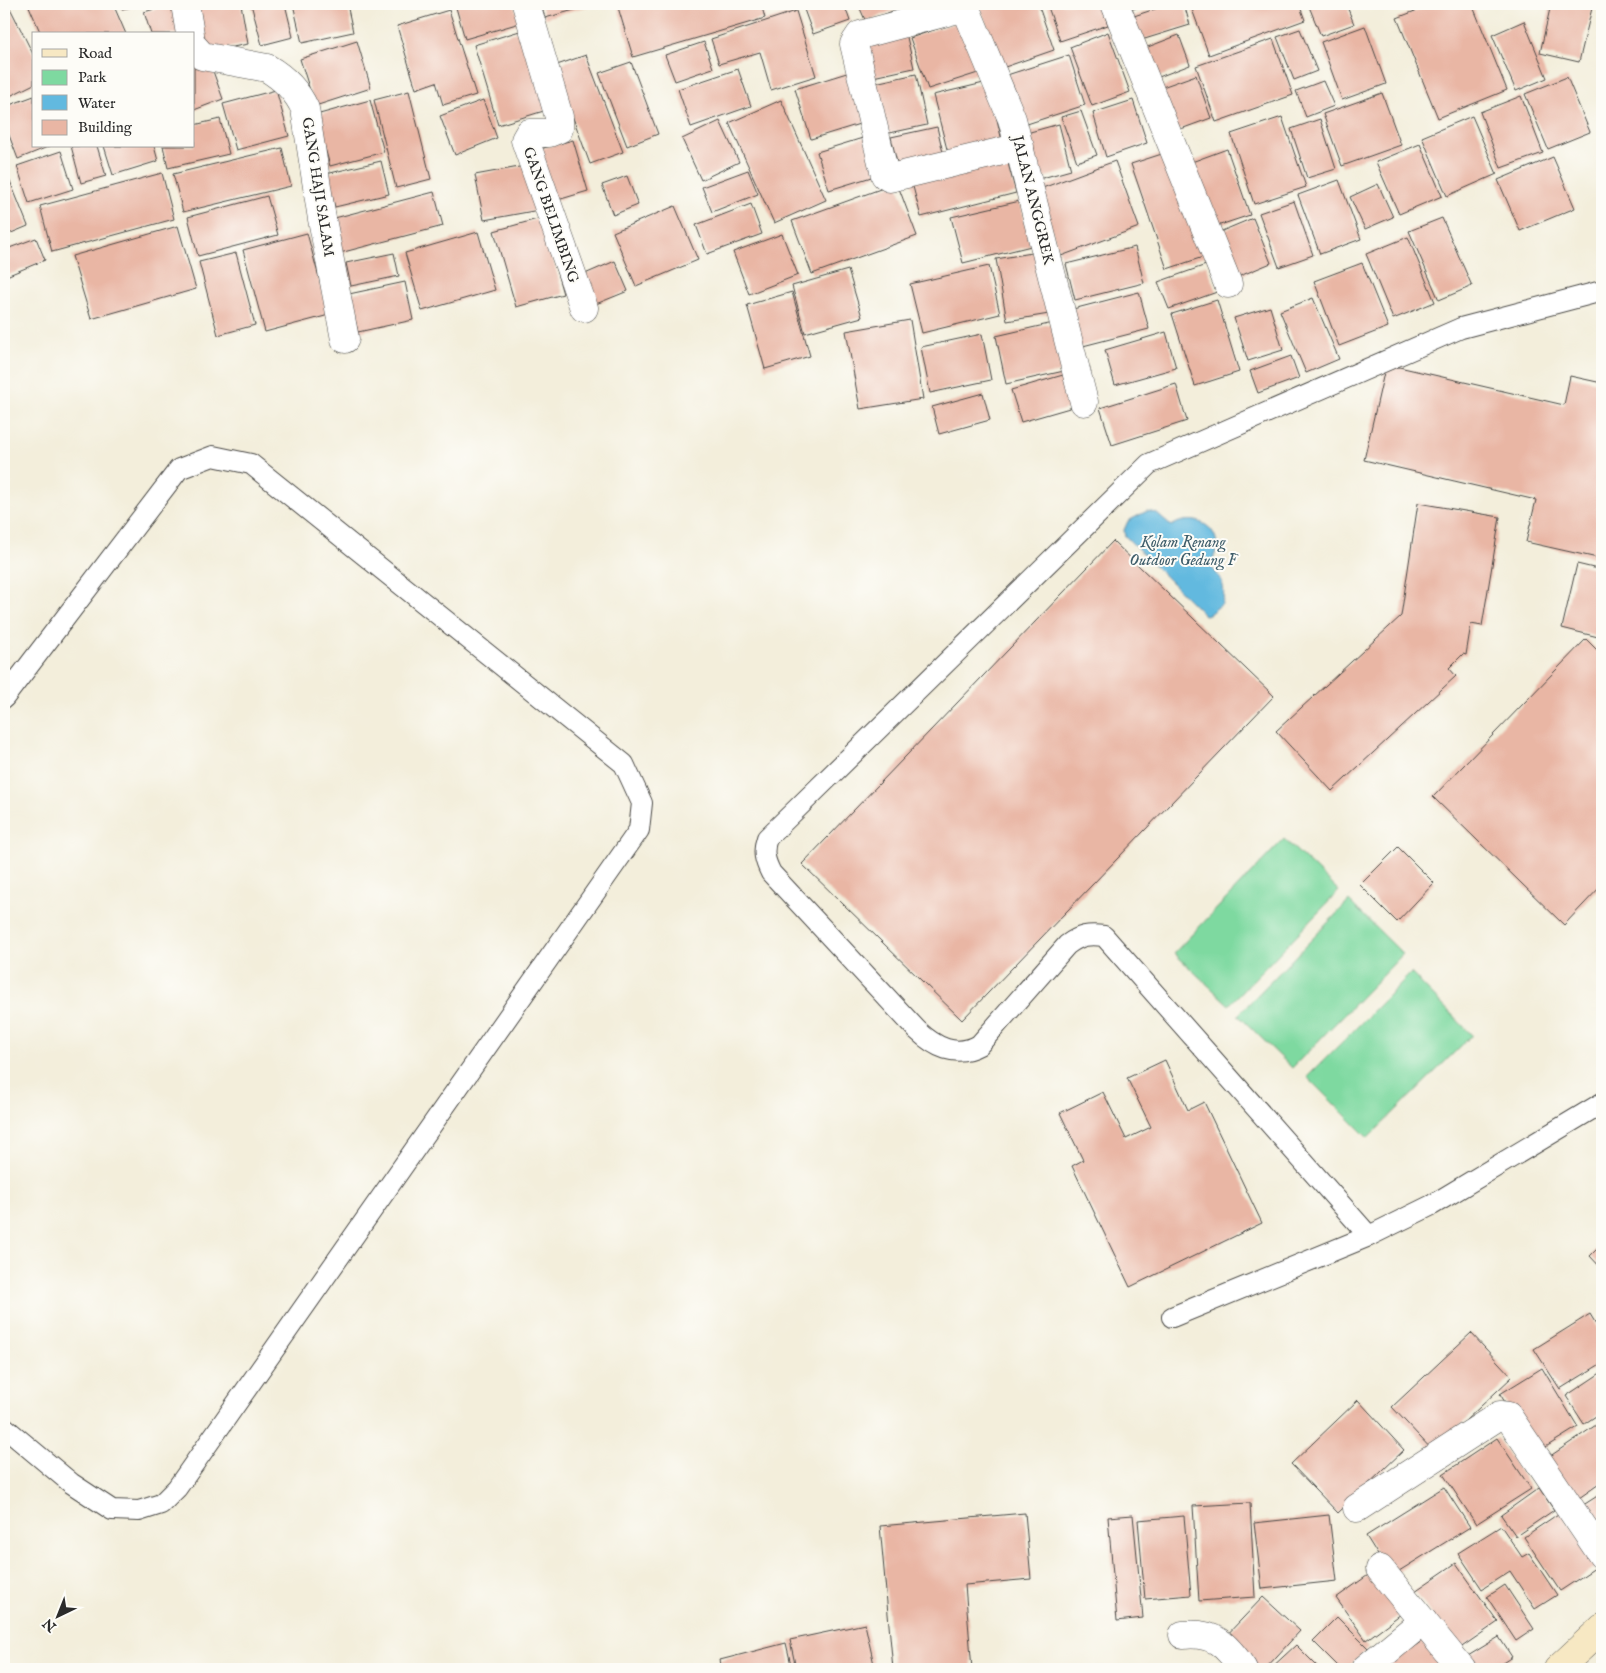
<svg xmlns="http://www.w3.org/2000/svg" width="1606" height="1673" font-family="'IM FELL English',serif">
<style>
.green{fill:#7ed9a0;stroke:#548266}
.water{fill:#62b9df;stroke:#467285}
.building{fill:#e9b6a4}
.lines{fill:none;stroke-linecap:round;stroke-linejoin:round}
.lane-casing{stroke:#494845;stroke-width:22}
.street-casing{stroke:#494845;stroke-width:29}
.secondary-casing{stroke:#494845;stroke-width:29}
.lane{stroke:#fff;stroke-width:20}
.street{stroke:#fff;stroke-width:28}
.secondary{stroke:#f7e8c3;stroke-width:28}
.labels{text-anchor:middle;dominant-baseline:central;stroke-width:4;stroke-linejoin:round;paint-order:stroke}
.street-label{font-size:15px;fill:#2b2b2b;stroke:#fdfcf7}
.water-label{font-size:16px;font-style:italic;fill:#3e5d6a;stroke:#fdfcf7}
</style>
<rect width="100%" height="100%" fill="#fdfcf7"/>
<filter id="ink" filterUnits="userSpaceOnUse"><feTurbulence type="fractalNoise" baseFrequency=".02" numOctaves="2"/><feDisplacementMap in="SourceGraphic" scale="10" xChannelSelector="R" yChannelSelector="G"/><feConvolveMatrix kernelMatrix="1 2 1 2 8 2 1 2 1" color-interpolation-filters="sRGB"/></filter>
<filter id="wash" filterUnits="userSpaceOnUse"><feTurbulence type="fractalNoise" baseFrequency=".0096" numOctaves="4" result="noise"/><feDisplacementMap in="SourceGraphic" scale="20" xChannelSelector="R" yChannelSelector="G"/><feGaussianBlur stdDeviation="1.12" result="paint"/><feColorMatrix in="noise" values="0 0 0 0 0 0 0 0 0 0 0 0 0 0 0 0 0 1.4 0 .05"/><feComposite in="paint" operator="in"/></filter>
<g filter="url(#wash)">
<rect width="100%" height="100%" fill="#f3eedb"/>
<g class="green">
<polygon points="1284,839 1339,891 1229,1005 1174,953"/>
<polygon points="1349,901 1403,954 1292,1068 1238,1015"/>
<polygon points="1411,973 1472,1035 1368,1138 1307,1077"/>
</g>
<path class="water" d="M 1147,511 L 1156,513 L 1171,526 C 1188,515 1214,520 1217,544 C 1218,550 1212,560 1210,566 C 1223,579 1226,587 1222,604 L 1209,614 L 1204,615 L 1125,536 L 1124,530 L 1128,521 Z"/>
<g id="blocks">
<g class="building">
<polygon points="28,4 113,4 126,34 41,34"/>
<polygon points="121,4 143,4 143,5 122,9"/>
<polygon points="172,4 181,34 151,34 144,12"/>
<polygon points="198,4 241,4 248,44 207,52"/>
<polygon points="251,4 285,4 293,37 262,45"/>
<polygon points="293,4 347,4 353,32 302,43"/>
<polygon points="455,4 514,4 520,23 465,39"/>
<polygon points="541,4 596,4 545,18"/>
<polygon points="617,4 761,4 765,18 633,57"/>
<polygon points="802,4 844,4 850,21 813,34"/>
<polygon points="858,4 909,4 866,22"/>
<polygon points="979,4 1038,4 1054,50 1002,68"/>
<polygon points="1047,4 1101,4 1108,25 1060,41"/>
<polygon points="1118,4 1147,4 1121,13"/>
<polygon points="1170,4 1184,4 1190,25 1135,42 1128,18"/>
<polygon points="1190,4 1299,4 1305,20 1209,55"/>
<polygon points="1308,4 1346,4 1354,24 1321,36"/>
<polygon points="1433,4 1472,4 1507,90 1438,118 1397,18"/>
<polygon points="1551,4 1593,4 1579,62 1540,53"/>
<polygon points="10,8 34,56 34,84 4,99 4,10"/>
<polygon points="449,10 476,95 443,105 436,82 416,89 397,26"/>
<polygon points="796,11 816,76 771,90 760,52 719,64 711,39"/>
<polygon points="964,20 981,72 928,89 910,38"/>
<polygon points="1524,21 1547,78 1516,91 1492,35"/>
<polygon points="1365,26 1386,84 1342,100 1321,42"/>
<polygon points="1300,29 1317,71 1294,80 1277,37"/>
<polygon points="523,30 547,110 498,125 474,45"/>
<polygon points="1108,32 1130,92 1092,106 1070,47"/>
<polygon points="906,33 914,68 873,77 866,42"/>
<polygon points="1179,35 1190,65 1151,80 1140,50"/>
<polygon points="1273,39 1293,95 1216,122 1196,66"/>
<polygon points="357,41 371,88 315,106 300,59"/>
<polygon points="704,42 713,68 675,81 665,55"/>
<polygon points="586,55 623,152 590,164 554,66"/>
<polygon points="1069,55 1085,105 1021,126 1004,76"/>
<polygon points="209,60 223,99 194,110 194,65"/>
<polygon points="631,62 658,134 627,146 599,73"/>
<polygon points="738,69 751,106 691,127 678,89"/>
<polygon points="850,72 866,122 811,139 795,89"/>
<polygon points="916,74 927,125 885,134 875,83"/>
<polygon points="1196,75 1211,118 1170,133 1154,90"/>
<polygon points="1567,77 1590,132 1548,149 1525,94"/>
<polygon points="1323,81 1334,106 1306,117 1296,91"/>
<polygon points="988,82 1003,145 949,157 933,95"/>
<polygon points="276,90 289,136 236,150 223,104"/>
<polygon points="409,91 431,179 396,188 374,100"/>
<polygon points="1382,93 1401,145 1342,166 1323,114"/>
<polygon points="34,96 34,146 50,146 18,159 4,122 4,107"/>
<polygon points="1521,96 1543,153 1501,168 1480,112"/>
<polygon points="370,100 384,152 330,166 316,115"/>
<polygon points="483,100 497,138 455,155 440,116"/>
<polygon points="781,100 826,200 774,223 729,123"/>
<polygon points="1133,100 1147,143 1106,157 1093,113"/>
<polygon points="1081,111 1097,155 1077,162 1061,117"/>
<polygon points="1472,116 1497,174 1447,196 1422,137"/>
<polygon points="1282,117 1306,187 1254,204 1231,134"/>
<polygon points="220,119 229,154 168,168 163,146 194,146 194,125"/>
<polygon points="1320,119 1336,169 1307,178 1291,129"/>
<polygon points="720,121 739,162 701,180 682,139"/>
<polygon points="1059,124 1071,170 1035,180 1023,134"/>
<polygon points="937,127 944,157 898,167 891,137"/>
<polygon points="866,137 878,175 829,190 817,152"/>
<polygon points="573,140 588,191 551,202 536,150"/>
<polygon points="1420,144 1442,196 1399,214 1376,162"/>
<polygon points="71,146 97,146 106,176 81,183"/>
<polygon points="104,146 154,146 158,161 113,175"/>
<polygon points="282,148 291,186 183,212 173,174"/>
<polygon points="1227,149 1250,215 1211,228 1189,163"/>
<polygon points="61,151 73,189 29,203 17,166"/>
<polygon points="1171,151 1206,256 1167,269 1131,164"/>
<polygon points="1006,156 1016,193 921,217 911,179"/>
<polygon points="1553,157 1575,208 1520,231 1498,180"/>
<polygon points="381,161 389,194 335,207 326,174"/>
<polygon points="1115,161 1139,227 1061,256 1037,190"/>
<polygon points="530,165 539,210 484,220 475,175"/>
<polygon points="4,166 28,226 4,236"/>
<polygon points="748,170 758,194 712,212 702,187"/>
<polygon points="162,173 174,219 52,252 40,206"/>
<polygon points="627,176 638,205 613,215 602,185"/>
<polygon points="1339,180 1361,239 1320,254 1298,195"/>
<polygon points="897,183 917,236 812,274 792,221"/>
<polygon points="1378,184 1393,217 1365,229 1350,197"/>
<polygon points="434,192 443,226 336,254 327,220"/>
<polygon points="267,196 278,235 198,256 188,217"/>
<polygon points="1020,201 1031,246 963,263 951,217"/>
<polygon points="1294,201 1313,255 1279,267 1259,213"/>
<polygon points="751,204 762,234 707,254 696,225"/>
<polygon points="675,206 698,260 636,286 613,232"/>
<polygon points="541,218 563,294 516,307 494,231"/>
<polygon points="1253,218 1271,263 1235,278 1217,233"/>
<polygon points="1442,218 1472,286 1439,300 1409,231"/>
<polygon points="178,226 196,289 91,319 72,256"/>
<polygon points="478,232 495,290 422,311 405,253"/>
<polygon points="307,233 329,315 265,332 243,250"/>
<polygon points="782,234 798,275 749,294 733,252"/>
<polygon points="1408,237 1435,302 1393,319 1366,254"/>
<polygon points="36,238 45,260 4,277 4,250"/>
<polygon points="1135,247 1144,283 1075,300 1066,264"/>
<polygon points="1038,252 1049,314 1007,321 996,259"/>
<polygon points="236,253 255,325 218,335 199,262"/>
<polygon points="394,253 399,276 351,286 346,263"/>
<polygon points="615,261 628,291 591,306 578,277"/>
<polygon points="1362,263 1388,327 1339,346 1314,281"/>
<polygon points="1206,265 1217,292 1169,309 1158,282"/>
<polygon points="989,266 1000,314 922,333 910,284"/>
<polygon points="848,270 862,317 805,333 792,286"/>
<polygon points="405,282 413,320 358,332 349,294"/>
<polygon points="792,292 810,356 765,369 747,305"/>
<polygon points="1139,292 1149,329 1079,347 1069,310"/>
<polygon points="1313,298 1339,359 1306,373 1280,311"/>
<polygon points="1217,300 1239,372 1195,386 1172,314"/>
<polygon points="1270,307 1283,350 1248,361 1234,318"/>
<polygon points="910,320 923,399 860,409 846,331"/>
<polygon points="1053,323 1064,371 1006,384 996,336"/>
<polygon points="1166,332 1176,368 1115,385 1105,350"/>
<polygon points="982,334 991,380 930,393 921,347"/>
<polygon points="1291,356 1299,378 1258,393 1250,371"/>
<polygon points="1386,364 1564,405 1570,376 1602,383 1602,559 1526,542 1536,500 1364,460"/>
<polygon points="1063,375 1073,407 1021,422 1011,390"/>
<polygon points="1176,384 1187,421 1112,445 1100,408"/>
<polygon points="983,393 990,420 939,434 932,407"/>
<polygon points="1418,503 1500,517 1482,626 1471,624 1466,655 1463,654 1449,668 1456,676 1332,791 1276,731 1401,616"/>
<polygon points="1113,541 1274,696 962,1020 802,864"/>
<polygon points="1577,564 1602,570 1602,638 1562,628"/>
<polygon points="1586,639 1602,655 1602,885 1564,925 1433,797"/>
<polygon points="1398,847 1434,883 1397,922 1360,885"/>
<polygon points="1165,1060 1188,1110 1204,1102 1262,1223 1130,1287 1072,1166 1083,1160 1060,1113 1103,1092 1126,1139 1151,1127 1127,1078"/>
<polygon points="1602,1244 1602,1269 1590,1256"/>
<polygon points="1590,1314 1602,1334 1602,1363 1560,1389 1534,1349"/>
<polygon points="1471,1333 1512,1377 1433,1451 1392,1407"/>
<polygon points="1542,1368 1578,1427 1536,1453 1500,1394"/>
<polygon points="1602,1372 1602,1412 1584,1424 1566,1396"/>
<polygon points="1358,1400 1404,1450 1338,1513 1291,1464"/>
<polygon points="1599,1423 1602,1428 1602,1482 1569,1505 1540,1463"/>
<polygon points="1497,1438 1531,1489 1476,1524 1443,1474"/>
<polygon points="1444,1487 1470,1527 1391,1576 1366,1536"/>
<polygon points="1539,1488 1554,1510 1516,1536 1501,1515"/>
<polygon points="1602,1493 1602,1549 1574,1511"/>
<polygon points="1250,1503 1255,1597 1199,1601 1193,1506"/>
<polygon points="1561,1512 1598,1566 1560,1591 1524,1537"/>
<polygon points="1025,1513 1031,1579 965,1585 972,1669 893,1669 880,1526"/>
<polygon points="1133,1515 1143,1618 1117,1621 1108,1517"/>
<polygon points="1329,1515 1337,1581 1262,1589 1254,1523"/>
<polygon points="1184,1516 1191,1595 1145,1599 1138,1520"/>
<polygon points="1501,1526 1522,1557 1529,1553 1557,1595 1535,1609 1510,1571 1482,1589 1458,1553"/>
<polygon points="1456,1563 1498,1622 1456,1651 1415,1591"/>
<polygon points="1371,1573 1401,1614 1366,1640 1336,1598"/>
<polygon points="1505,1585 1534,1629 1516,1641 1487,1597"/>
<polygon points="1263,1597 1300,1631 1265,1669 1254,1669 1222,1640"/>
<polygon points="1337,1617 1368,1648 1347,1669 1341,1669 1313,1641"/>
<polygon points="865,1624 875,1669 796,1669 790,1640"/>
<polygon points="1431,1635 1455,1669 1388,1669 1385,1666"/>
<polygon points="1499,1637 1512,1657 1493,1669 1470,1669 1463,1659"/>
<polygon points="786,1643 792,1669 722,1669 720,1660"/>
<polygon points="1296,1645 1320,1669 1270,1669"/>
</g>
</g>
</g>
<g filter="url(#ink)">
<use href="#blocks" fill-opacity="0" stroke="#494845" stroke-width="1"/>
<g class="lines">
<g class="lane-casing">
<g id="lane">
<polyline points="4,698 179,469 213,456 251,464 624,764 642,803 639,830 177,1488 161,1504 139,1511 112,1510 71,1483 4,1427"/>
<path d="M 1369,1236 L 1104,936 C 1089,934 1080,935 1067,945 L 979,1045 C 955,1058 935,1047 917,1030 L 771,873 C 765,861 762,852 767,838 L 1149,464 L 1461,328 L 1602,291"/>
<polyline points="1172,1317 1369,1236 1432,1205 1602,1103"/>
</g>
</g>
<g class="street-casing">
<g id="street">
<polyline points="185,4 190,34"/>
<polyline points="526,4 559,117 559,129 549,133 529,133 525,140 584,308"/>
<polyline points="964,4 1012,119 1084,402"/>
<polyline points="1115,4 1228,284"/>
<polyline points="966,7 860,35 854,44 885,175 890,178 1020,147"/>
<path d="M 194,47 L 202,56 L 267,68 C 284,78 297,91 305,109 L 322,219 L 345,339"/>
<polyline points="1357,1508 1500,1415 1508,1416 1602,1555"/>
<polyline points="1380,1569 1462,1669"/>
<path d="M 1183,1635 C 1214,1632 1226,1644 1243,1669"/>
<polyline points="1365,1669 1423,1621"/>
</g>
</g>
<g class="secondary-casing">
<polyline id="secondary" points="1558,1669 1602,1628"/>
</g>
<use href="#lane" class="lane"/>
<use href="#street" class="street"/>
<use href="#secondary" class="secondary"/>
</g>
</g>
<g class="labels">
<g class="street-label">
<text transform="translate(318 187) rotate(81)">GANG HAJI SALAM</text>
<text transform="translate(1033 200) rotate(76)">JALAN ANGGREK</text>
<text transform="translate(551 215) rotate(71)">GANG BELIMBING</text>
</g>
<g class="water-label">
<text x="1183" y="543">Kolam Renang<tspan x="1183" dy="18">Outdoor Gedung F</tspan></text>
</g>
</g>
<rect width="1606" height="1673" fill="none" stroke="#fdfcf7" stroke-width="20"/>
<rect x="32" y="32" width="162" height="115" fill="#fdfcf7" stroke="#a9a8a5"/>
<rect x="42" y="49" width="25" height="8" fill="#f7e8c3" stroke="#a9a8a5"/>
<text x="78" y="58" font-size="15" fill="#2b2b2b">Road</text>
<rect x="42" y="70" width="25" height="15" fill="#7ed9a0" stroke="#a9a8a5"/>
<text x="78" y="82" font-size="15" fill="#2b2b2b">Park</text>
<rect x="42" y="95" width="25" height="15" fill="#62b9df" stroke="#a9a8a5"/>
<text x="78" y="108" font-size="15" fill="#2b2b2b">Water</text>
<rect x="42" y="120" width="25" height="15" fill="#e9b6a4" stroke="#a9a8a5"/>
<text x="78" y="132" font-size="15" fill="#2b2b2b">Building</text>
<g transform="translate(58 1616) rotate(223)" stroke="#fdfcf7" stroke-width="4" paint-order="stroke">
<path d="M0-4L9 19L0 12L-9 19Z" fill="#2b2b2b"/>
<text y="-8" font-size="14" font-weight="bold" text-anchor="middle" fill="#2b2b2b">N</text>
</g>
</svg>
